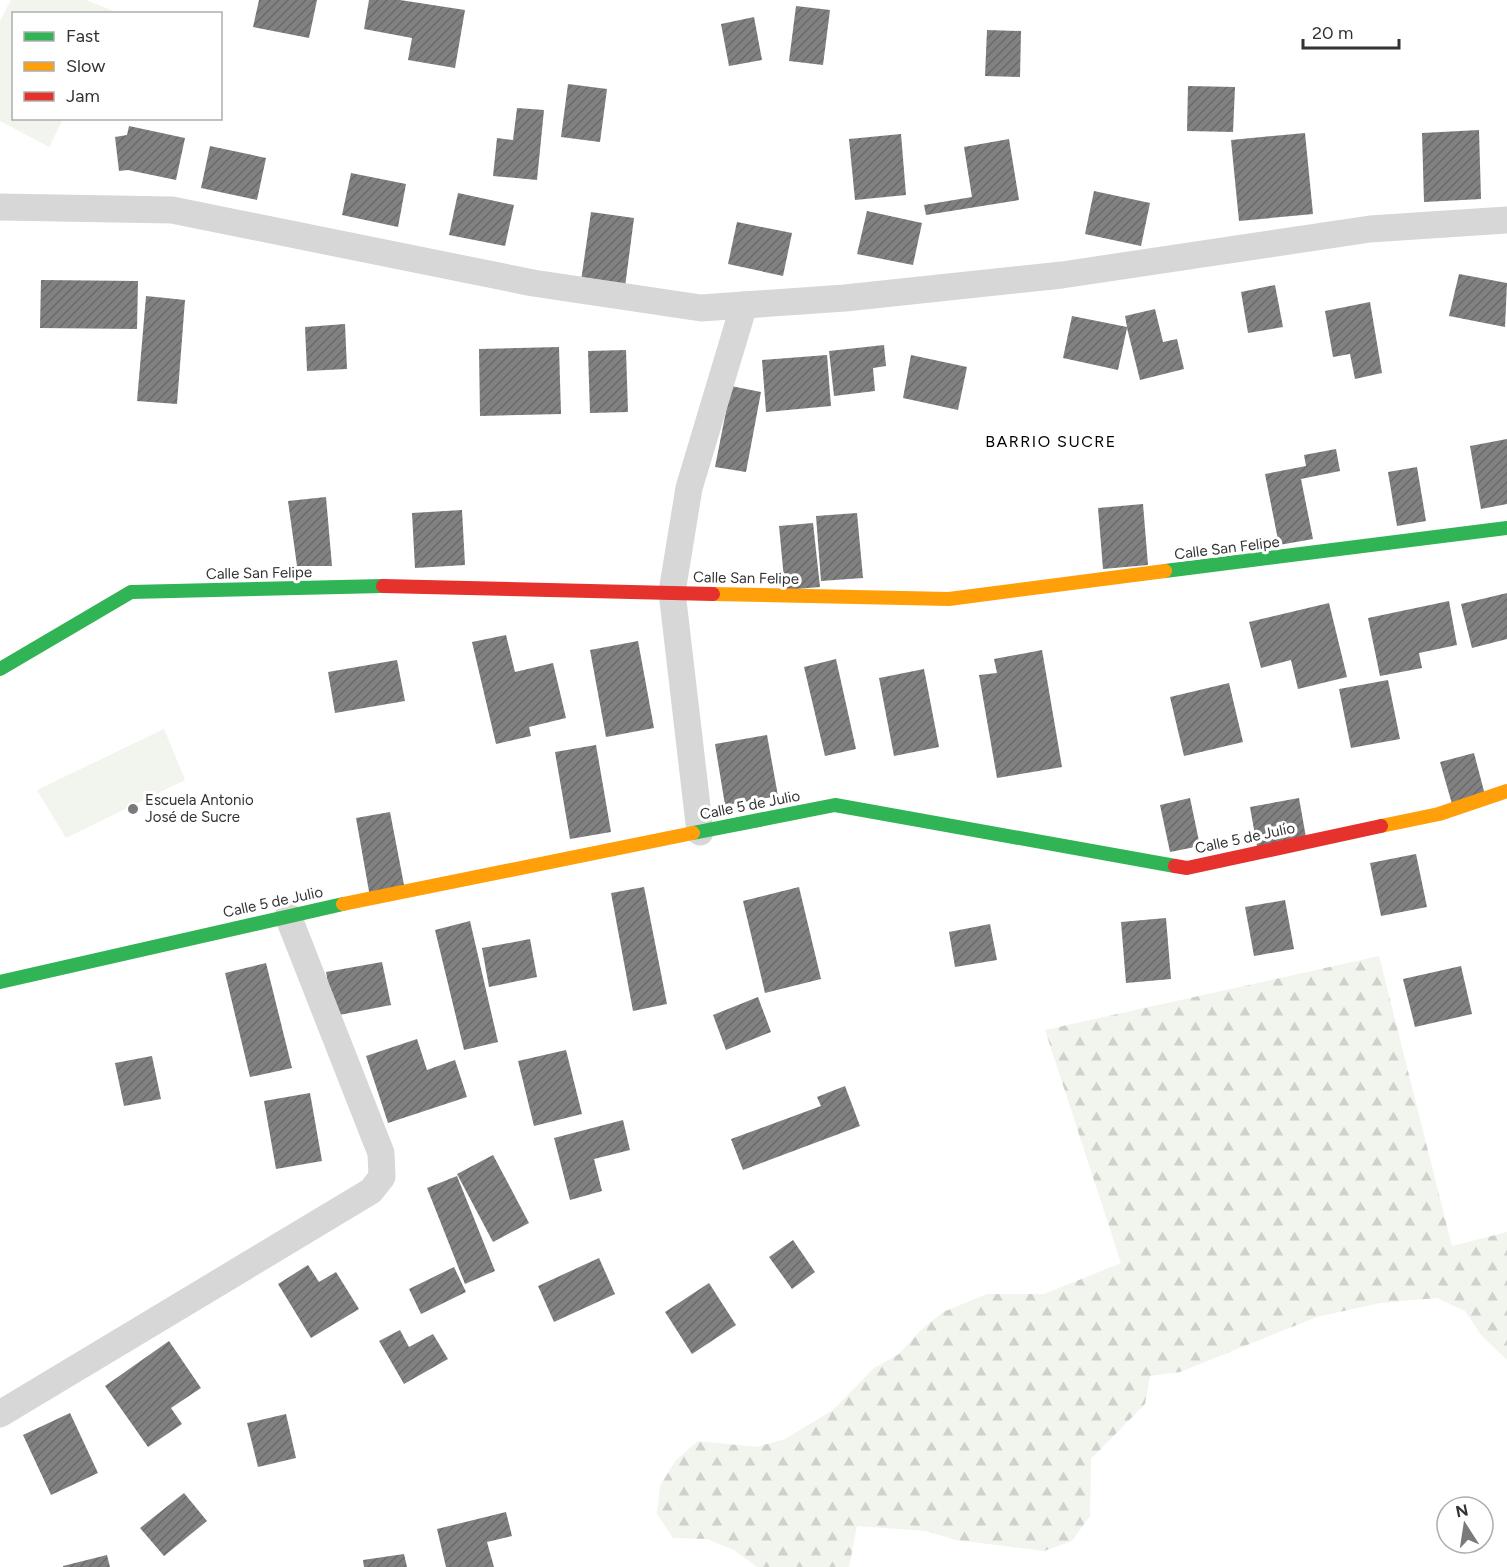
<svg xmlns="http://www.w3.org/2000/svg" width="1507" height="1567" font-family="Figtree,sans-serif">
<style>
.forest{fill:url(#forest-firs)}
.garden{fill:#f1f5ed}
.building{fill:url(#building-hatch)}
.lines{fill:none;stroke-linecap:round;stroke-linejoin:round}
.street{stroke:#d7d7d7;stroke-width:27}
.fast{stroke:#30b455;stroke-width:14}
.slow{stroke:#ff9f0a;stroke-width:14}
.jam{stroke:#e5322d;stroke-width:14}
.poi-dot{fill:#7a7a7a;stroke:#fff;stroke-width:2}
.labels{text-anchor:middle;dominant-baseline:central;stroke-width:6;stroke-linejoin:round;paint-order:stroke}
.street-label{font-size:15px;fill:#333;stroke:#fff}
.poi-label{font-size:15px;fill:#333;stroke:#fff;text-anchor:start}
.neighbourhood-label{font-size:16px;letter-spacing:1.5px;fill:#000;stroke:#fff}
</style>
<defs>
<pattern id="forest-firs" width="22" height="20" patternUnits="userSpaceOnUse" patternTransform="scale(1.5)"><rect width="22" height="20" fill="#f1f5ed"/><path d="M5 1l3.5 6h-7zM16 11l3.5 6h-7z" fill="#cfd2cc"/></pattern>
<pattern id="building-hatch" width="6" height="6" patternUnits="userSpaceOnUse" patternTransform="scale(1.5)"><rect width="6" height="6" fill="#818181"/><path d="M-1 1l2-2M0 6l6-6M5 7l2-2" fill="none" stroke="#6a6a6a"/></pattern>
</defs>
<rect width="100%" height="100%" fill="#fff"/>
<polygon class="forest" points="1379,956 1452,1246 1507,1232 1507,1360 1481,1335 1465,1311 1437,1298 1380,1303 1317,1317 1180,1372 1150,1376 1145,1404 1091,1459 1090,1516 1072,1541 1044,1551 956,1540 926,1531 857,1526 849,1567 757,1567 734,1550 707,1539 673,1538 657,1514 660,1486 676,1460 698,1441 757,1447 785,1439 833,1410 874,1368 899,1354 921,1330 943,1312 987,1294 1044,1294 1121,1263 1045,1030"/>
<g class="garden">
<polygon points="11,0 86,0 116,12 14,14 14,118 63,119 49,147 0,121 0,21"/>
<polygon points="164,729 185,780 66,838 37,790"/>
</g>
<g class="building">
<polygon points="259,0 317,0 309,38 253,27"/>
<polygon points="369,0 400,0 465,10 455,68 408,60 412,38 364,29"/>
<polygon points="796,6 830,10 823,65 789,61"/>
<polygon points="754,17 762,60 729,66 721,24"/>
<polygon points="987,30 1021,31 1020,77 985,76"/>
<polygon points="568,84 607,89 600,142 561,137"/>
<polygon points="1188,86 1235,87 1233,132 1187,131"/>
<polygon points="517,108 544,110 537,180 493,176 497,138 513,140"/>
<polygon points="129,126 185,138 176,180 128,170 119,171 115,137 127,135"/>
<polygon points="1479,130 1481,199 1424,202 1422,133"/>
<polygon points="1305,133 1313,214 1239,221 1231,140"/>
<polygon points="901,134 906,195 855,200 849,139"/>
<polygon points="1009,139 1019,200 926,215 924,205 972,197 964,147"/>
<polygon points="210,146 266,158 257,200 201,188"/>
<polygon points="351,173 406,184 398,227 342,215"/>
<polygon points="1094,191 1150,203 1141,246 1085,234"/>
<polygon points="458,193 514,205 505,246 449,235"/>
<polygon points="867,211 922,223 913,265 857,254"/>
<polygon points="591,212 634,218 625,287 581,281"/>
<polygon points="737,222 792,233 783,276 728,264"/>
<polygon points="1459,274 1507,283 1505,327 1449,316"/>
<polygon points="41,280 138,281 137,329 40,328"/>
<polygon points="1275,285 1283,327 1248,333 1241,292"/>
<polygon points="146,296 185,300 177,404 137,401"/>
<polygon points="1370,302 1382,373 1355,379 1350,354 1333,357 1325,311"/>
<polygon points="1155,309 1163,342 1177,339 1184,369 1140,380 1127,328 1118,370 1063,358 1072,316 1127,327 1125,316"/>
<polygon points="345,324 347,369 307,371 305,327"/>
<polygon points="884,345 886,366 873,368 875,391 834,396 829,351"/>
<polygon points="559,347 561,414 480,416 479,349"/>
<polygon points="626,350 628,412 590,413 588,351"/>
<polygon points="827,355 831,406 766,412 762,360"/>
<polygon points="911,355 967,367 958,410 903,398"/>
<polygon points="731,386 761,392 746,472 715,467"/>
<polygon points="1507,439 1507,504 1481,509 1470,446"/>
<polygon points="1336,449 1340,471 1301,479 1313,539 1279,545 1265,474 1306,466 1304,455"/>
<polygon points="1417,467 1426,521 1397,526 1388,472"/>
<polygon points="326,497 332,566 297,566 288,501"/>
<polygon points="1143,504 1148,565 1103,569 1098,508"/>
<polygon points="462,510 465,565 415,568 412,513"/>
<polygon points="857,513 863,578 821,581 816,516"/>
<polygon points="813,523 820,587 785,590 779,526"/>
<polygon points="1507,593 1507,639 1472,648 1461,604"/>
<polygon points="1449,601 1457,645 1419,653 1422,668 1380,676 1368,618"/>
<polygon points="1329,603 1347,677 1298,689 1291,660 1261,668 1249,622"/>
<polygon points="506,635 515,672 553,663 566,718 529,727 531,736 496,744 472,642"/>
<polygon points="638,641 654,728 606,737 590,650"/>
<polygon points="1042,650 1062,767 997,778 979,675 997,673 994,659"/>
<polygon points="836,659 856,749 825,756 804,667"/>
<polygon points="397,660 405,701 335,713 328,672"/>
<polygon points="924,669 939,747 894,756 879,678"/>
<polygon points="1388,680 1400,739 1351,748 1339,689"/>
<polygon points="1229,683 1243,742 1184,756 1170,697"/>
<polygon points="767,735 778,796 725,805 715,744"/>
<polygon points="596,745 611,832 570,839 555,752"/>
<polygon points="1474,753 1485,795 1452,804 1440,762"/>
<polygon points="1190,798 1200,846 1170,852 1160,805"/>
<polygon points="1299,798 1307,843 1258,852 1250,807"/>
<polygon points="390,812 405,890 370,897 356,818"/>
<polygon points="1416,854 1427,907 1381,916 1370,863"/>
<polygon points="644,887 667,1004 633,1011 611,893"/>
<polygon points="799,887 821,979 765,993 743,901"/>
<polygon points="1285,900 1294,949 1254,956 1245,907"/>
<polygon points="1166,918 1171,979 1126,983 1121,922"/>
<polygon points="470,921 498,1042 464,1050 435,930"/>
<polygon points="990,924 997,960 955,967 949,932"/>
<polygon points="530,939 537,977 489,987 482,948"/>
<polygon points="382,962 391,1005 334,1016 326,972"/>
<polygon points="266,963 292,1068 250,1077 225,973"/>
<polygon points="1461,966 1472,1014 1415,1027 1403,979"/>
<polygon points="758,997 771,1032 726,1050 713,1015"/>
<polygon points="417,1039 427,1070 455,1060 467,1097 388,1123 366,1056"/>
<polygon points="566,1050 582,1114 534,1126 518,1061"/>
<polygon points="152,1056 161,1099 124,1106 115,1063"/>
<polygon points="845,1086 860,1126 743,1170 731,1139 821,1106 817,1097"/>
<polygon points="310,1093 322,1161 276,1169 264,1101"/>
<polygon points="623,1120 630,1150 594,1159 602,1191 570,1200 554,1138"/>
<polygon points="493,1155 529,1223 493,1242 457,1174"/>
<polygon points="457,1176 495,1271 465,1284 427,1188"/>
<polygon points="793,1240 815,1272 792,1289 769,1257"/>
<polygon points="599,1258 615,1294 554,1322 538,1286"/>
<polygon points="308,1265 319,1282 336,1272 359,1309 311,1338 278,1284"/>
<polygon points="454,1267 466,1292 421,1314 409,1289"/>
<polygon points="709,1283 736,1325 692,1354 665,1312"/>
<polygon points="400,1330 409,1347 433,1334 448,1359 404,1384 379,1341"/>
<polygon points="169,1341 201,1388 171,1408 182,1424 148,1447 105,1386"/>
<polygon points="70,1413 98,1473 51,1495 23,1435"/>
<polygon points="286,1414 296,1458 258,1467 247,1423"/>
<polygon points="184,1493 207,1521 164,1556 140,1528"/>
<polygon points="506,1512 512,1536 487,1542 494,1567 446,1567 437,1529"/>
<polygon points="404,1554 407,1567 364,1567 363,1560"/>
<polygon points="107,1555 110,1567 63,1567 63,1566"/>
</g>
<g class="lines">
<g class="street">
<polyline points="0,207 172,210 533,283 701,308 845,298 1062,275 1370,229 1507,220"/>
<polyline points="700,832 672,592 689,488 744,305"/>
<polyline points="0,1414 371,1191 382,1177 381,1153 288,916"/>
</g>
<g class="fast">
<polyline points="1165,571 1507,528"/>
<polyline points="0,669 131,592 383,586"/>
<polyline points="693,833 835,805 1175,866"/>
<polyline points="0,982 343,904"/>
</g>
<g class="slow">
<polyline points="713,594 949,599 1165,571"/>
<polyline points="1381,826 1439,814 1507,791"/>
<polyline points="343,904 693,833"/>
</g>
<g class="jam">
<polyline points="383,586 713,594"/>
<polyline points="1175,866 1187,868 1381,826"/>
</g>
</g>
<circle class="poi-dot" cx="133" cy="809" r="6"/>
<g class="labels">
<g class="street-label">
<text transform="translate(1227 548) rotate(-7)">Calle San Felipe</text>
<text transform="translate(259 573) rotate(-1)">Calle San Felipe</text>
<text transform="translate(746 578) rotate(1)">Calle San Felipe</text>
<text transform="translate(750 805) rotate(-11)">Calle 5 de Julio</text>
<text transform="translate(1245 838) rotate(-12)">Calle 5 de Julio</text>
<text transform="translate(273 902) rotate(-12)">Calle 5 de Julio</text>
</g>
<g class="poi-label">
<text x="145" y="800">Escuela Antonio<tspan x="145" dy="17">José de Sucre</tspan></text>
</g>
<g class="neighbourhood-label">
<text x="1051" y="441">BARRIO SUCRE</text>
</g>
</g>
<rect x="12" y="12" width="210" height="108" fill="#ffffff" stroke="#adadad" stroke-width="1.5"/>
<rect x="24" y="32" width="30" height="9" fill="#30b455" stroke="#adadad" stroke-width="1.5"/>
<text x="66" y="42" font-size="18" fill="#333333">Fast</text>
<rect x="24" y="62" width="30" height="9" fill="#ff9f0a" stroke="#adadad" stroke-width="1.5"/>
<text x="66" y="72" font-size="18" fill="#333333">Slow</text>
<rect x="24" y="92" width="30" height="9" fill="#e5322d" stroke="#adadad" stroke-width="1.5"/>
<text x="66" y="102" font-size="18" fill="#333333">Jam</text>
<g transform="translate(1465 1525) rotate(348)"><circle r="28" fill="#ffffff" stroke="#adadad" stroke-width="1.5"/>
<path d="M0-4.5L10 22L0 15L-10 22Z" fill="#7a7a7a"/>
<text y="-9" font-size="16" font-weight="bold" text-anchor="middle" fill="#333333">N</text>
</g>
<path d="M1303 39v9h96v-9" fill="none" stroke="#333333" stroke-width="3"/>
<text x="1312" y="39" font-size="18" fill="#333333" stroke="#ffffff" stroke-width="4.5" paint-order="stroke">20 m</text>
</svg>
